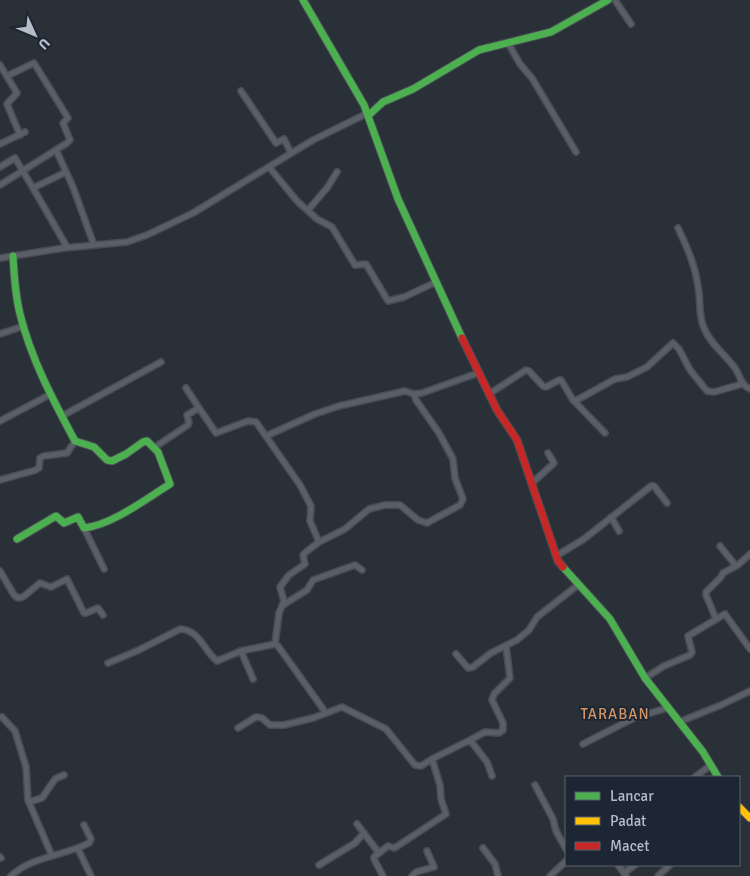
<svg xmlns="http://www.w3.org/2000/svg" width="750" height="876" font-family="Signika,sans-serif">
<style>
.lines{fill:none;stroke-linecap:round;stroke-linejoin:round}
.street-casing{stroke:#484c53;stroke-width:8}
.fast-casing{stroke:#484c53;stroke-width:9}
.slow-casing{stroke:#484c53;stroke-width:9}
.jam-casing{stroke:#484c53;stroke-width:9}
.street{stroke:#5a5e66;stroke-width:5}
.fast{stroke:#4caf50;stroke-width:7}
.slow{stroke:#ffc107;stroke-width:7}
.jam{stroke:#c62828;stroke-width:7}
.labels{text-anchor:middle;dominant-baseline:central;stroke-width:4;stroke-linejoin:round;paint-order:stroke}
.quarter-label{font-size:15px;letter-spacing:1px;fill:#d59563;stroke:#1d2633}
</style>
<rect width="100%" height="100%" fill="#2a3038"/>
<g class="lines">
<g class="street-casing">
<g id="street">
<polyline points="615,0 631,24"/>
<polyline points="508,43 520,64 532,78 576,152"/>
<polyline points="0,65 17,93 7,104 20,135"/>
<polyline points="241,91 276,143 284,139 291,153"/>
<polyline points="0,144 25,132"/>
<polyline points="56,150 73,187 94,245"/>
<polyline points="0,167 15,158 33,188 66,172"/>
<polyline points="269,167 297,201 317,219 332,227 355,265 366,264 388,301 404,297 436,282"/>
<polyline points="0,185 67,143 70,140 63,123 68,118 34,63 7,76"/>
<polyline points="33,188 67,247"/>
<polyline points="308,210 327,188 337,172"/>
<path d="M 678,228 C 687,247 695,265 698,286 C 701,300 698,315 704,328 C 710,344 725,354 735,368 C 741,377 740,384 750,389"/>
<polyline points="0,258 64,248 127,242 147,235 193,213 313,140 368,113"/>
<polyline points="0,334 24,326"/>
<polyline points="186,388 199,408"/>
<polyline points="489,394 526,370 529,371 543,386 546,387 559,380 561,380 573,400 577,400 615,379 627,377 647,367 673,343 679,349 690,370 707,391 714,392 742,384"/>
<polyline points="573,400 605,433"/>
<polyline points="62,416 161,362"/>
<polyline points="0,421 51,394"/>
<polyline points="266,436 315,414 339,406 405,391 414,394 422,393 478,373"/>
<polyline points="155,447 188,425 189,423 187,415 199,408 216,433 248,421 256,422 300,485 311,506 310,521 319,542"/>
<polyline points="0,480 36,470 39,468 40,458 44,456 67,453 75,441"/>
<polyline points="532,483 553,464 554,463 548,453"/>
<polyline points="611,517 619,531"/>
<polyline points="84,528 104,569"/>
<polyline points="720,546 736,566"/>
<polyline points="556,556 584,539 651,486 654,486 667,503"/>
<polyline points="0,571 14,595 18,598 23,597 40,583 51,587 67,579 84,613 86,613 98,608 103,615"/>
<polyline points="283,605 307,590 313,580 355,565 362,570"/>
<polyline points="716,619 706,595 706,592 721,577 723,573 738,565 750,554"/>
<polyline points="275,644 279,613 284,601 280,587 289,575 305,564 303,555 306,552 319,542 345,529 369,509 385,505 400,505 418,520 427,523 460,505 463,499 455,478 453,459 439,433 416,400 414,394"/>
<polyline points="241,651 253,679"/>
<polyline points="456,654 468,668 473,667 491,653 517,640 529,630 537,617 578,585"/>
<path d="M 108,663 L 139,650 L 180,629 C 200,630 203,650 217,661 L 241,651 L 275,644 L 278,646 L 326,713"/>
<polyline points="645,678 664,666 690,655 692,652 688,636 725,614 750,649"/>
<polyline points="2,717 15,731 26,767 28,800 52,856"/>
<polyline points="679,722 721,705 750,691"/>
<polyline points="238,728 256,717 262,718 270,725 284,725 313,718 342,707 386,729 415,765 421,766 432,759"/>
<polyline points="470,740 485,732 499,733 503,730 503,723 492,700 494,694 510,678 506,646"/>
<polyline points="583,744 634,718 667,708"/>
<polyline points="695,777 711,765"/>
<polyline points="535,785 553,819 556,831 566,849"/>
<polyline points="29,802 42,798 55,779 64,775"/>
<polyline points="357,824 379,853"/>
<polyline points="483,848 495,864 498,876"/>
<polyline points="78,849 91,876"/>
<polyline points="0,857 1,858"/>
<polyline points="319,865 355,843 364,833"/>
<polyline points="618,865 626,876"/>
<polyline points="624,873 635,865"/>
<path d="M 11,876 C 32,856 64,856 89,843 L 91,839 L 84,825"/>
<polyline points="383,876 374,859 374,857 388,846 394,848 396,847 446,814 441,799 440,785 432,759 470,740 487,762 492,776"/>
<polyline points="412,876 416,872 434,867 427,851"/>
<polyline points="550,876 566,861"/>
<polyline points="658,876 670,865"/>
</g>
</g>
<g class="fast-casing">
<g id="fast">
<polyline points="303,0 364,105 398,199 462,338"/>
<polyline points="369,115 383,102 413,89 479,50 551,32 608,0"/>
<path d="M 13,256 C 14,275 15,294 20,314 C 31,359 53,400 75,441 L 94,447 L 107,460 L 112,461 L 126,454 L 143,442 L 147,441 L 158,452 L 170,484 C 146,499 112,525 84,528 L 78,517 L 64,523 L 56,516 L 17,539"/>
<polyline points="563,567 610,619 645,678 703,752 718,777"/>
</g>
</g>
<g class="slow-casing">
<polyline id="slow" points="739,807 750,818"/>
</g>
<g class="jam-casing">
<polyline id="jam" points="462,338 497,410 517,440 558,561 563,567"/>
</g>
<use href="#street" class="street"/>
<use href="#fast" class="fast"/>
<use href="#slow" class="slow"/>
<use href="#jam" class="jam"/>
</g>
<g class="labels">
<g class="quarter-label">
<text x="615" y="714">TARABAN</text>
</g>
</g>
<rect x="565" y="776" width="175" height="90" fill="#1d2633" stroke="#59626f"/>
<rect x="575" y="792" width="25" height="8" fill="#4caf50" stroke="#59626f"/>
<text x="610" y="801" font-size="15" fill="#b4bcc9">Lancar</text>
<rect x="575" y="817" width="25" height="8" fill="#ffc107" stroke="#59626f"/>
<text x="610" y="826" font-size="15" fill="#b4bcc9">Padat</text>
<rect x="575" y="842" width="25" height="8" fill="#c62828" stroke="#59626f"/>
<text x="610" y="851" font-size="15" fill="#b4bcc9">Macet</text>
<g transform="translate(35 35) rotate(134)" stroke="#1d2633" stroke-width="4" paint-order="stroke">
<path d="M0-4L9 19L0 12L-9 19Z" fill="#b4bcc9"/>
<text y="-8" font-size="14" font-weight="bold" text-anchor="middle" fill="#b4bcc9">U</text>
</g>
</svg>
